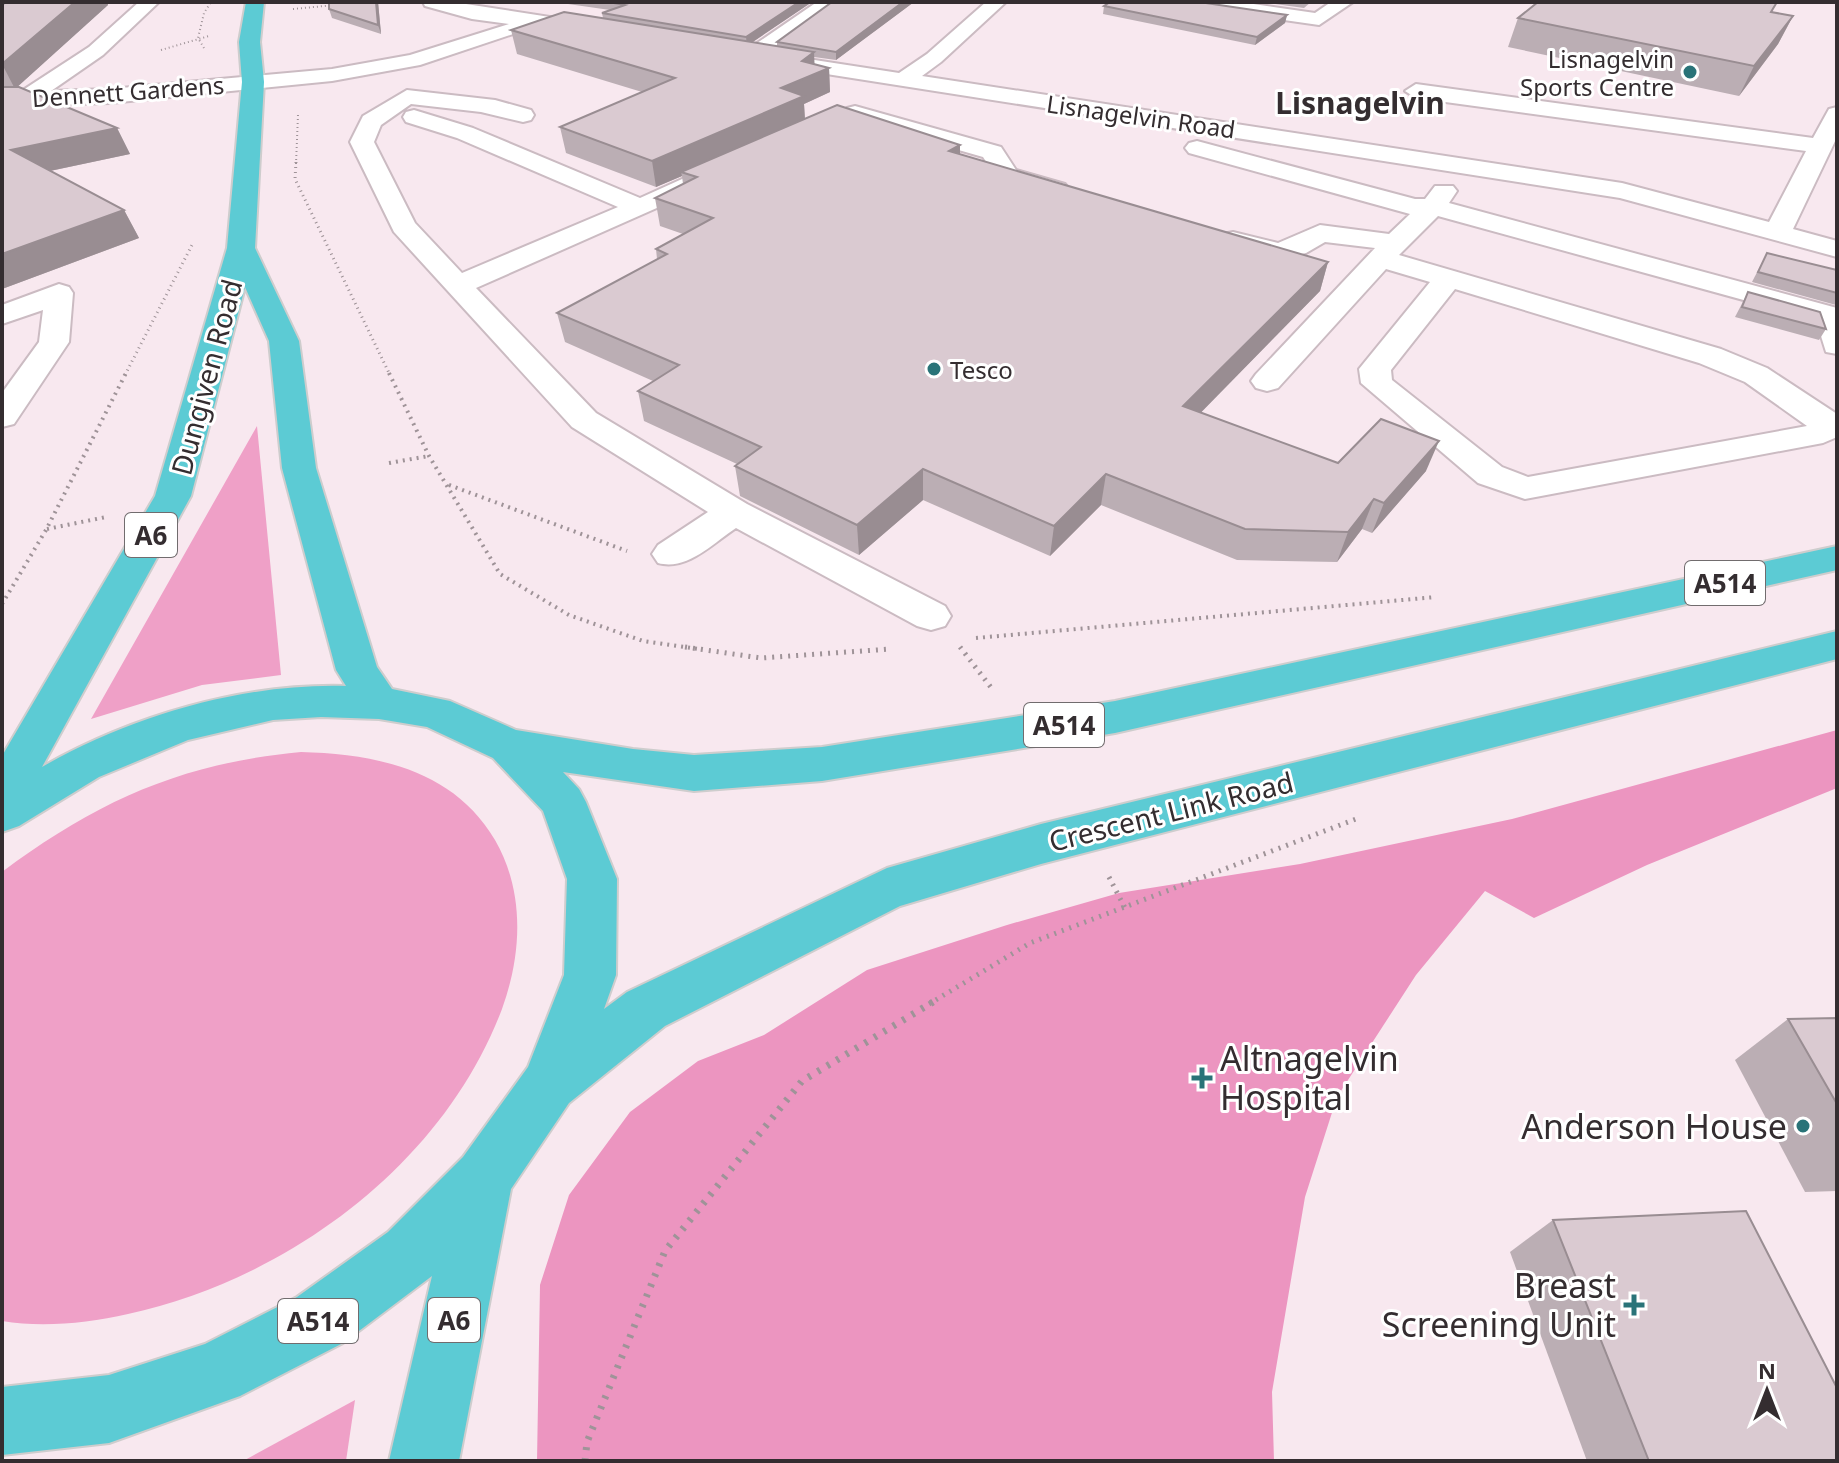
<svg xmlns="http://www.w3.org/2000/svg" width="1839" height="1463" font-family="'Noto Sans',sans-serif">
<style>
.green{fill:#efa0c7}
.forest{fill:#ec95c0}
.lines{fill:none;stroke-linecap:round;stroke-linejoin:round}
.minor-casing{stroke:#cbbbc2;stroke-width:4}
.highway-casing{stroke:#cecdcd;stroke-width:4}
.path-far4{stroke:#9f9398;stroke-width:2;stroke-dasharray:1 3;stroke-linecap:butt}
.path-far3{stroke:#9f9398;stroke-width:3;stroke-dasharray:1 4;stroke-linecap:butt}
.path-far2{stroke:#9f9398;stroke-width:4;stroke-dasharray:2 5;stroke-linecap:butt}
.path-far1{stroke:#9f9398;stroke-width:5;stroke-dasharray:2 6;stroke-linecap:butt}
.path{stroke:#9f9398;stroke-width:7;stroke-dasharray:3 8;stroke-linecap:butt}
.minor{fill:#fff;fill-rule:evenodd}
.highway{fill:#5ccbd4;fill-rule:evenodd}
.wall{fill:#bbaeb4}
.shaded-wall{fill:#998d92}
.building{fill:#dacad1;stroke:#998d92;stroke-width:2}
.poi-dot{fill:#297378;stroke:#fff;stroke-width:3}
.labels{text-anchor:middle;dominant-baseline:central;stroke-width:6;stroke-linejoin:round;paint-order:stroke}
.far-poi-label{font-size:24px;fill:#342d30;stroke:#fff;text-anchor:end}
.far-street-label{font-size:24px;fill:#342d30;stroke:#fff}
.shield{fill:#fff;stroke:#716c6e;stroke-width:2}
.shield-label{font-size:26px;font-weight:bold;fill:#342d30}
.street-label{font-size:28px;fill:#342d30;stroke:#fff}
.far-district-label{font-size:30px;font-weight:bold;fill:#342d30;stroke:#fff}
.near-poi-label{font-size:34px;fill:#342d30;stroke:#fff;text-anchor:end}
</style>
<rect width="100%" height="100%" fill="#f8e8ef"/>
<g class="green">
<polygon points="257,426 281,675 202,685 91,719"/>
<path d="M 301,752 C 377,754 454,770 495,840 C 525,892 522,954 502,1009 C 443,1165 288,1279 128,1314 C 87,1323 43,1328 2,1321 L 2,872 C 97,801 182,763 301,752 Z"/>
<polygon points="355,1400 346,1461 243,1461"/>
</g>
<polygon class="forest" points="1837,730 1837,788 1647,865 1534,918 1485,891 1416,975 1337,1097 1305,1197 1272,1392 1274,1461 537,1461 540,1285 569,1195 630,1112 698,1061 764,1035 867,970 1007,925 1119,893 1300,864 1512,819"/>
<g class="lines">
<g class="minor-casing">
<g id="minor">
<polygon points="139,2 159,2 103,55 51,91 110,89 332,69 410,55 509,24 472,19 425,6 423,2 453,2 595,24 605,30 595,36 534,27 420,65 332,81 110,103 2,106 2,92 20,92 89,47"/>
<polygon points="817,2 839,2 769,53 899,73 927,54 986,2 1006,2 941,62 922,76 1622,183 1769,222 1806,151 1416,98 1405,91 1416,84 1813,138 1829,109 1837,107 1837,137 1793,229 1837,241 1837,257 1620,198 769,65 759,60 744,60 741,56 744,52"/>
<polygon points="1190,2 1240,2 1315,13 1331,2 1353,2 1319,25 1199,8"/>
<path d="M 407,90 L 495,100 L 531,110 L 534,115 L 531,120 L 523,122 L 481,112 L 411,104 L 381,125 L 374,142 L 415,223 L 462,273 L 618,207 L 457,138 L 406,122 L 403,117 L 406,112 L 414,110 L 473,128 L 640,198 L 702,170 L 720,170 L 723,175 L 720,180 L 476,288 L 596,413 L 747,504 L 945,606 L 951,616 L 945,626 L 931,630 L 917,626 L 736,528 C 712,544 687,571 658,563 L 652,554 L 658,545 L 708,512 L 572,427 L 394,232 L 350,142 L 363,116 Z"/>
<polygon points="855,106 1001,147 1016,170 1065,184 1069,189 1065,194 1056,197 998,180 983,157 847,118 844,113 847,108"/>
<path d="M 1197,141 L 1415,199 L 1425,199 L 1435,186 L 1453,186 L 1457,191 L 1449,203 L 1837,308 L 1837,354 L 1826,352 L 1816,320 L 1438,216 L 1399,255 L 1721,349 L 1767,368 L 1837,414 L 1837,437 L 1823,443 L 1525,499 L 1478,483 L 1361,383 L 1359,369 L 1430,282 L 1386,269 L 1278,388 L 1267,391 L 1256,388 L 1251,381 L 1256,374 L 1375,248 L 1325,242 L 1306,253 L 1278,259 L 1223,246 L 1219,240 L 1223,234 L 1233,232 L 1278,243 L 1320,225 L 1389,234 L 1410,214 L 1189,153 L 1185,148 L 1189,143 ZM 1455,289 L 1699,363 L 1745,382 L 1807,426 L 1528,477 L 1502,467 L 1392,380 L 1391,370 Z"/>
<polygon points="59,284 69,287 73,293 69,342 14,424 2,427 2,393 39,342 43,310 2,324 2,305"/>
</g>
</g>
<g class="highway-casing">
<path id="highway" d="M 246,2 L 264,2 L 260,42 L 264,82 L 255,248 L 299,341 L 316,468 L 377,667 L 392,689 L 450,701 L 516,730 L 633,749 L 694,755 L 822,747 L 1115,701 L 1837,546 L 1837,570 L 1115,733 L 822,781 L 694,791 L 563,772 L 579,789 L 586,802 L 617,879 L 616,975 L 604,1009 L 627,992 L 887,868 L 1041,824 L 1837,631 L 1837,659 L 1041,864 L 900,906 L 665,1026 L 569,1103 L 511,1189 L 459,1461 L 389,1461 L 432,1276 L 343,1343 L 240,1396 L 109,1443 L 2,1455 L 2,1387 L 109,1375 L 205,1344 L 297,1297 L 388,1232 L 463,1157 L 528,1067 L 564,975 L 567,879 L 543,811 L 493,758 L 427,727 L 379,719 L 321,717 L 273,720 L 188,740 L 99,777 L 19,826 L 2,832 L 2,756 L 155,496 L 227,248 L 242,82 L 239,42 ZM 245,287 L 269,341 L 282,468 L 336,670 L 346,686 C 243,683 131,716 42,767 L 191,496 Z"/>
</g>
<g class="path-far4">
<polyline points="293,9 335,5"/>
<polyline points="204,48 198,38 204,13 211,2"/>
<polyline points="161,50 209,36"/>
<polyline points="296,164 298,115"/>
</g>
<g class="path-far3">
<polyline points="296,162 295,179 390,375"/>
<polyline points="125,375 192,245"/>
</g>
<g class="path-far2">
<polyline points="389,373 429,456 500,574 569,615 643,641 699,649"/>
<polyline points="389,463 429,456"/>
<polyline points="449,485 627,551"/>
<polyline points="47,529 106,517"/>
<polyline points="2,604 46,530 126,373"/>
<polyline points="976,638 1436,597"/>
</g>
<g class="path-far1">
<polyline points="685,647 761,658 891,649"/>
<polyline points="960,647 993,690"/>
<polyline points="1109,877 1125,908"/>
<polyline points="929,1004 1030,943 1356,819"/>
</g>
<polyline class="path" points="585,1461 587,1442 665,1251 802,1081 933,1002"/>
<use href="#minor" class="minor"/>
<use href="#highway" class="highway"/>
</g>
<g class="wall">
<polygon points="2,2 107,2 108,5 17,87 117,128 130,154 50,171 124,210 139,238 2,289"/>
<polygon points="378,2 381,34 332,18 329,9"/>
<polygon points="554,2 812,2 752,42 777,47 777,42 832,2 914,2 836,60 814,57 814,64 829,68 830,92 804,104 805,119 960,154 1328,262 1320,291 1200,413 1338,463 1426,471 1372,533 1362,529 1337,562 1237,560 1101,505 1050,556 923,500 859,555 740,496 735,466 737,464 644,421 638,391 653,381 565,342 557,313 657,259 656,249 683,234 660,226 655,198 683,184 682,176 656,187 566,153 560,127 642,92 517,54 511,30 603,18 602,13 610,10"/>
<polygon points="1261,2 1311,2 1304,8"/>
<polygon points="1104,6 1287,15 1285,23 1255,45 1103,14"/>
<polygon points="1773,12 1793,16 1778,44 1739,96 1508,47 1518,18"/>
<polygon points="1767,253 1837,270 1837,302 1836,305 1752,282"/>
<polygon points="1748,292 1826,329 1819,340 1735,317"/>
<polygon points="1837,1018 1837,1191 1805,1192 1735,1060 1788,1019"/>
<polygon points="1553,1220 1837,1461 1587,1461 1510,1252"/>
</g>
<g class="shaded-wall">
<polygon points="75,2 107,2 108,5 15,89 2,64"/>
<polygon points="376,2 378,2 381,34 378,25"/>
<polygon points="799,2 812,2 747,46 746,37"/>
<polygon points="903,2 914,2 836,60 836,52"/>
<polygon points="1287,15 1285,23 1255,45 1257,37"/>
<polygon points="1793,16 1778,44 1739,96 1754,66"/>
<polygon points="814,52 815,74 829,68 830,92 804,104 805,121 681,172 682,176 656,187 652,161 781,88 802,61"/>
<polygon points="117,128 130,154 26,176 11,150"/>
<polygon points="960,145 960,171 949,151"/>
<polygon points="124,210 139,238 2,289 2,254"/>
<polygon points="1328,262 1320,291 1177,437 1183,406"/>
<polygon points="1439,441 1426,471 1372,533 1384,503"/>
<polygon points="923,469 923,500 859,555 857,525"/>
<polygon points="1106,474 1101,505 1050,556 1054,526"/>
<polygon points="1374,499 1362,529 1337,562 1348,532"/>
</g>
<g class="building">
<polygon points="6,2 75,2 2,64 2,5"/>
<polygon points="329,2 376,2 378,25 329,9"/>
<polygon points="608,2 799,2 746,37 602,13 625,5"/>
<polygon points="832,2 903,2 836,52 777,42"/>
<polygon points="1110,2 1199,2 1287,15 1257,37 1104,6"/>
<polygon points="1538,2 1777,2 1771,12 1793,16 1754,66 1518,18"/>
<polygon points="564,12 814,52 802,61 829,68 781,88 804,96 652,161 560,127 675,78 511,30"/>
<polygon points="2,87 19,87 117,128 11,150 124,210 2,254"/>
<polygon points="837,105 960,145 949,151 1328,262 1183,406 1338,463 1381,419 1439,441 1384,503 1374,499 1348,532 1245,529 1106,474 1054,526 923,469 857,525 735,466 761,447 638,391 679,365 557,313 667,254 656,249 713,218 655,198 697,177 681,172"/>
<polygon points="1767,253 1837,270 1837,293 1758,272"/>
<polygon points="1748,292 1820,312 1826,329 1742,307"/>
<polygon points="1837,1018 1837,1104 1788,1019"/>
<polygon points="1746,1211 1837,1388 1837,1461 1649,1461 1553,1220"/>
</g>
<g class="poi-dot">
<circle cx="1690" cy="72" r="8"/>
<circle cx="934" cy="369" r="8"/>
<path d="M1198 1066h8v8h8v8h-8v8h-8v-8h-8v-8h8z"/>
<circle cx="1803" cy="1126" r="8"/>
<path d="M1630 1293h8v8h8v8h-8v8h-8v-8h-8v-8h8z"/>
</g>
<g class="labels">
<g class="far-poi-label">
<text x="1674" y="58">Lisnagelvin<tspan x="1674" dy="28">Sports Centre</tspan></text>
<text x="950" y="369" text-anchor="start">Tesco</text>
</g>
<g class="far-street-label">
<text transform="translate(128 91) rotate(-4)">Dennett Gardens</text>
<text transform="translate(1141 116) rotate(8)">Lisnagelvin Road</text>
</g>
<g class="shield">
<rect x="125" y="513" width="52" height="44" rx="6"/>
<rect x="1685" y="561" width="80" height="44" rx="6"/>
<rect x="1024" y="703" width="80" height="44" rx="6"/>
<rect x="428" y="1298" width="52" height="44" rx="6"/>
<rect x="278" y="1299" width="80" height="44" rx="6"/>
</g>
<g class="shield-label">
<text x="151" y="535">A6</text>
<text x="1725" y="583">A514</text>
<text x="1064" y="725">A514</text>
<text x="454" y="1320">A6</text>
<text x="318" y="1321">A514</text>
</g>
<g class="street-label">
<text transform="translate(206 377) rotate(-75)">Dungiven Road</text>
<text transform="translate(1171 811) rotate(-14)">Crescent Link Road</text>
</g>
<g class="far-district-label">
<text x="1360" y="102">Lisnagelvin</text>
</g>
<g class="near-poi-label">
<text x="1220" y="1058" text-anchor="start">Altnagelvin<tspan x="1220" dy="39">Hospital</tspan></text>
<text x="1787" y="1126">Anderson House</text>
<text x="1616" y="1285">Breast<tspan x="1616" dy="39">Screening Unit</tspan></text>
</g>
</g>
<rect width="1839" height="1463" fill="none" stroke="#342d30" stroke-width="8"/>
<g transform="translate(1767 1391)" stroke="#ffffff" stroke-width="6" paint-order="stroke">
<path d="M0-6L14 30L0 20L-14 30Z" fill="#342d30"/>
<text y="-12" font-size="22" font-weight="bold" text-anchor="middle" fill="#342d30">N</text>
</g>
</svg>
